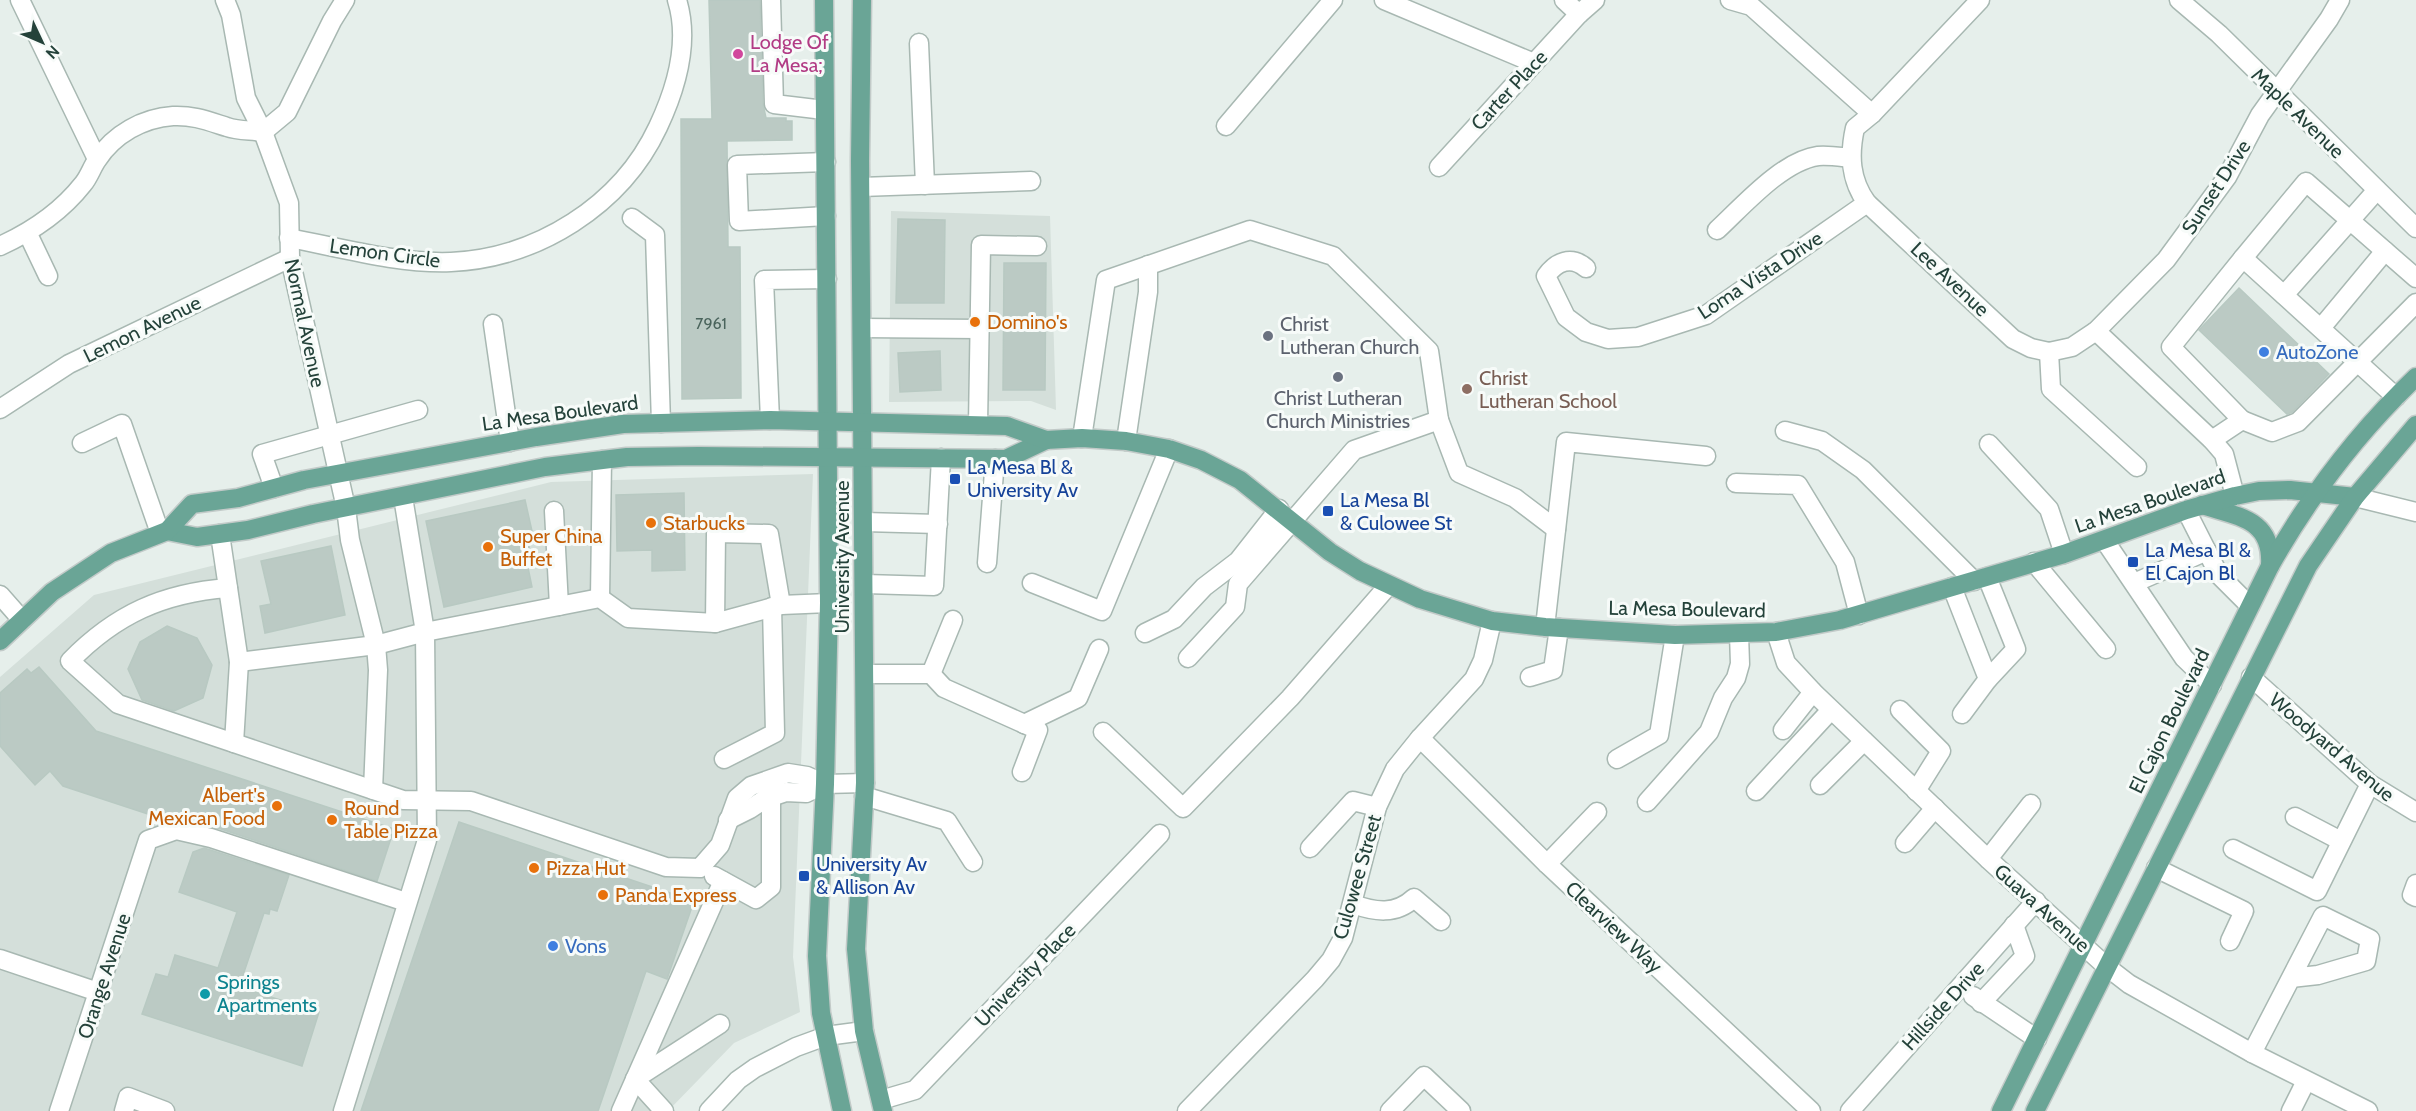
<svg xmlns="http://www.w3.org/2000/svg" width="2416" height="1111" font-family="Cabin,sans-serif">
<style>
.built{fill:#d4dfda}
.building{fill:#bbcac4;stroke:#b8c9c2;stroke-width:1.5}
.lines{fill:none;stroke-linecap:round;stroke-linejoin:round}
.minor-casing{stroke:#a8b8b2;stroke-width:21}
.major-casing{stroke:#c2cac8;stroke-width:21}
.minor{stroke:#fff;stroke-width:18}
.major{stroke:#6aa596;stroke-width:18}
.hotel-dot{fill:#d1479c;stroke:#f7fbf9;stroke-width:2}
.food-dot{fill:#e8710a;stroke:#f7fbf9;stroke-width:2}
.worship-dot{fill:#6b7280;stroke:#f7fbf9;stroke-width:2}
.shop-dot{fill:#3f7fe0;stroke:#f7fbf9;stroke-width:2}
.education-dot{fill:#8d6e63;stroke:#f7fbf9;stroke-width:2}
.transit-dot{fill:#1a4fb4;stroke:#f7fbf9;stroke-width:2}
.culture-dot{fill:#0f9aa8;stroke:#f7fbf9;stroke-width:2}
.labels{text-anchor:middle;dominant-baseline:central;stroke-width:6;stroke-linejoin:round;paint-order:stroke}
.number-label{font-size:16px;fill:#4a645c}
.hotel-label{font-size:20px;fill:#b23c85;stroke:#f7fbf9;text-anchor:start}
.street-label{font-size:20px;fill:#24423a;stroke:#f7fbf9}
.food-label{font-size:20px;fill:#c56008;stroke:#f7fbf9;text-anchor:start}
.worship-label{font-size:20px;fill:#5b616d;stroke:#f7fbf9;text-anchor:start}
.shop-label{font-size:20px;fill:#366cbe;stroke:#f7fbf9;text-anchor:start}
.education-label{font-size:20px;fill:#785e54;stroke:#f7fbf9;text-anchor:start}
.transit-label{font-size:20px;fill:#164399;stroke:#f7fbf9;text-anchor:start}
.culture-label{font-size:20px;fill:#0d838f;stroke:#f7fbf9;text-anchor:start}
</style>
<rect width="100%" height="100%" fill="#e6efeb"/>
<g class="built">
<polygon points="891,211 1050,216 1056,410 1031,401 889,402"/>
<polygon points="813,474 793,957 800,1012 734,1043 668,1111 0,1111 0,677 94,595 551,482"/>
</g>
<g class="building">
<polygon points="709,0 760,0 763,104 766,118 786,118 786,121 792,121 792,140 727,141 728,247 740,247 741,398 682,399 681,119 712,119"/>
<polygon points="898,219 945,220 944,303 896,303"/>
<polygon points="1004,263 1046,263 1045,390 1003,390"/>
<polygon points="2239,288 2329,374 2292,412 2287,414 2199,330"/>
<polygon points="940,351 941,390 900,392 898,353"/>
<polygon points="684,493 685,570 652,571 652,550 617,551 616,495"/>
<polygon points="525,500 534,540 528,541 531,557 526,558 532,587 444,607 426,521"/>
<polygon points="331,546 345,615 265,633 260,606 271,604 261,561"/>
<polygon points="167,626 197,638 212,665 203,698 174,711 142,700 128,669 140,642"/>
<polygon points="39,667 96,731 394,829 377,881 215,827 178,819 169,821 63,786 50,771 35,785 0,746 0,693 27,669 31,673"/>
<polygon points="459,822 694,901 667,979 646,971 598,1111 361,1111"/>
<polygon points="204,848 289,875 277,911 270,909 269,914 264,913 239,987 319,1012 302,1066 142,1014 156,974 168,977 175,955 218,968 237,912 179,892 193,852"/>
</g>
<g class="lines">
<g class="minor-casing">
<g id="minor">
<polyline points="20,0 97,159"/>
<polyline points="225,0 231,15 246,98 263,132 289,203 290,258 346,508 350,540 376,645 378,670 373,790"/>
<polyline points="771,0 774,104 824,110"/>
<polyline points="1384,0 1534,63"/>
<polyline points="1564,0 1579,14"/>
<polyline points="1730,0 1751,6 1872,114"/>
<path d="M 1980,0 L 1872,114 L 1855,128 C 1849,155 1850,180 1867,203 L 2013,339 L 2031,348 L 2049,352 L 2072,347 L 2096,331 L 2166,260 L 2227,177 L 2260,115 L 2329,19 L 2340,0"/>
<polyline points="2179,0 2219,34 2416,228"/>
<polyline points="919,43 925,185"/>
<polyline points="1226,126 1333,0"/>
<polyline points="826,162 737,165 739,221 826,216"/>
<polyline points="1439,167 1579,14 1595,0"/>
<polyline points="861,187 1031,181"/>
<polyline points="632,218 655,235 661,423"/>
<path d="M 1717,230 C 1743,206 1782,161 1818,156 C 1828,155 1841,157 1851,158"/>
<polyline points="28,234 48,276"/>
<path d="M 289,238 C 342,248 398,264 451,262 C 537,258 621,206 658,127 C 676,89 690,42 677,0"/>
<path d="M 0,246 C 33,231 61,212 83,184 C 89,177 92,167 97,160 C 114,134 143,118 173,116 C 193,115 208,121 227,127 C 238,131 251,130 263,132 L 287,112 L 332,21 L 345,0"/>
<polyline points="2243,258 2306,182 2416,278"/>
<path d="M 1586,268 C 1571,255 1556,262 1546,276 L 1566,317 L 1586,332 L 1608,339 L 1638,337 L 1706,315 L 1867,203"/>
<polyline points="2284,295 2377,190"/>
<polyline points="493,324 510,442"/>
<polyline points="862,328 980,329"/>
<polyline points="2321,328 2385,251"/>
<polyline points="2096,331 2212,440 2224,454 2235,496"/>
<polyline points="2049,352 2051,389 2137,467"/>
<polyline points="0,409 69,364 290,258"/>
<polyline points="770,420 764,280 827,279"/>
<polyline points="1439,420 1459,473 1515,498 1556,529"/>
<polyline points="2242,420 2272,432 2298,422 2416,303"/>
<polyline points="978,425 981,245 1037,246"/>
<polyline points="1785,431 1822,441 1863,470 1974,581"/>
<polyline points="1082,438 1106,280 1250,230 1333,256 1429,351 1439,420 1354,450 1238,584 1235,607 1188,658"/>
<polyline points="2212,440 2242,420 2171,347 2243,258 2396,397"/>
<polyline points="1126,441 1148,292 1148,265"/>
<polyline points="82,443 122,424 160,533"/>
<polyline points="1989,444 2049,509 2064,554"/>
<polyline points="1736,483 1798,485 1845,562 1859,615"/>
<polyline points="274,488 262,454 418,410"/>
<polyline points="2355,497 2416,512"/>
<polyline points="2186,510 2219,575 2250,606"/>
<polyline points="554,511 559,606"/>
<polyline points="864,522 938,524"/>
<polyline points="220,534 239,662 376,645 425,632 403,497"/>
<polyline points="2105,541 2184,658 2212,685"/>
<polyline points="2034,562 2106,649"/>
<polyline points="987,563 995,459"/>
<polyline points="1987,577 2016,649 1988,679"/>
<polyline points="1032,583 1102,611 1169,449"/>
<polyline points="2134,583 2207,551"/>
<polyline points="865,584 934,586 941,458"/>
<polyline points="1952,587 1988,679 1962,714"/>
<path d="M 228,588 C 163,593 116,614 70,661 L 118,704 L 234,743 L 239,662"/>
<polyline points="0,595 22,620"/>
<polyline points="600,598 602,460"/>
<polyline points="715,623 716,533 769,534 781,605"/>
<polyline points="1545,627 1566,442 1706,456"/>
<polyline points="1776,632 1786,663 1813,692 1988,859 2107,967 2129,984 2252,1053 2368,1111"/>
<polyline points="1145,633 1174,619 1204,587 1238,561 1279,509"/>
<polyline points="865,674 931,674 944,688 1038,730 1022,772"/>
<polyline points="931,674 953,620"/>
<polyline points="1530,677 1553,670 1559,628"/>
<polyline points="2251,677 2370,784 2416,812"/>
<polyline points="1900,710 1941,751 1916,791"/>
<polyline points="1024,724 1078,698 1099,649"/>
<polyline points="1783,730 1813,692"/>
<polyline points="1103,732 1183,808 1290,698 1388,586"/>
<polyline points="1420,738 1547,864 1811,1111"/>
<polyline points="234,743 403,800 471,801 666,867 700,868 720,845 737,798 751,786 788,773 807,776 825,784"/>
<polyline points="724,759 775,733 772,607"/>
<polyline points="1617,759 1659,735 1675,635"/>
<polyline points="1820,785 1864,741"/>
<polyline points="1756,791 1831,710"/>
<polyline points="864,796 947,821 973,862"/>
<polyline points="1647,802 1709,732 1723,698 1736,678 1740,664 1739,634"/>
<polyline points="2295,817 2341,841"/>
<polyline points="728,820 750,809 765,799 786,792 806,793 825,784 865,783"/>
<polyline points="1905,843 1935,808"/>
<polyline points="1310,848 1353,801 1377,807"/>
<polyline points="2233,849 2317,891 2370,784"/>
<polyline points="1988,859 2031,804"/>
<polyline points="1547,864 1597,812"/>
<polyline points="2156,868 2244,911 2230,941"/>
<polyline points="714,876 756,899 771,887 771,797"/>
<polyline points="2416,884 2412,895 2416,897"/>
<path d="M 1353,904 C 1375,912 1396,915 1414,898 L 1441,921"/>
<polyline points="0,959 98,992"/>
<polyline points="1973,996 2037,1039"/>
<polyline points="1981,1003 2025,956 2014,925"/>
<polyline points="2252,1053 2323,916 2370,939 2366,961 2318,975 2291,978"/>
<polyline points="881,1100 915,1090 1160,834"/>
<polyline points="59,1111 148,840 176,830 211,838 406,902"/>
<polyline points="124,1111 128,1097 165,1111"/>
<polyline points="343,1111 427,840 425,632 600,598 628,618 715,623 781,605 829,603"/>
<polyline points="621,1111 723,881"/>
<polyline points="664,1111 635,1079 720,1024"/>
<polyline points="709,1111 738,1080 755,1068 796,1047 826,1036 864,1031"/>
<polyline points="1187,1111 1315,979 1331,960 1343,938 1377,807 1395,769 1420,738 1474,679 1483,660 1492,621"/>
<polyline points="1390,1111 1424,1076 1461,1111"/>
<polyline points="1850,1111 2036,901"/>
<polyline points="2291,1111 2306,1081"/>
</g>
</g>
<g class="major-casing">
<g id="major">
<polyline points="824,0 829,603 825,784 817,956 821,1013 842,1111"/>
<polyline points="862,0 860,161 865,783 856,949 864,1031 883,1111"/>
<path d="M 2202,505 C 2239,517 2273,519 2270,566"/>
<polyline points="167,531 197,537 248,530 313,514 545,467 627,457 699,456 1006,459 1046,440"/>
<polyline points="0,641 52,592 111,553 167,531 192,504 238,498 304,480 536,437 623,424 770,420 1007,426 1046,440 1082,438 1126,441 1169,449 1201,460 1240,480 1330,552 1360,571 1420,599 1492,621 1545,627 1675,635 1776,632 1840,620 2064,554 2186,510 2235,496 2259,491 2290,490 2355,497"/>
<path d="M 2001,1111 L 2270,566 C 2309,497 2358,432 2416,377"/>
<polyline points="2035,1111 2308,566 2355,497 2416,425"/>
</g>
</g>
<use href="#minor" class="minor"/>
<use href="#major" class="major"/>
</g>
<circle class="hotel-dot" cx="738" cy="54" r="6"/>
<g class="food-dot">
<circle cx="975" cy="322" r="6"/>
<circle cx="651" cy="523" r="6"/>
<circle cx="488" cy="547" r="6"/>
<circle cx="277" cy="806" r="6"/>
<circle cx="332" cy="820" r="6"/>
<circle cx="534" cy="868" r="6"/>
<circle cx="603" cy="895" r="6"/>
</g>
<g class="worship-dot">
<circle cx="1268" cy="336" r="6"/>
<circle cx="1338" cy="377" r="6"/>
</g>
<g class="shop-dot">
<circle cx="2264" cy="352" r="6"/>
<circle cx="553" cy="946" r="6"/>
</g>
<circle class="education-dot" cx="1467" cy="389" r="6"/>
<g class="transit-dot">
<rect x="949" y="473" width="12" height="12" rx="3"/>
<rect x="1322" y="505" width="12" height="12" rx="3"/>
<rect x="2127" y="556" width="12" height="12" rx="3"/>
<rect x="798" y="870" width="12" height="12" rx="3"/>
</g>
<circle class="culture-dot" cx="205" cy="994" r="6"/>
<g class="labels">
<g class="number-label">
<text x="711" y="323">7961</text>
</g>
<g class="hotel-label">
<text x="750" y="42">Lodge Of<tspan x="750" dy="23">La Mesa;</tspan></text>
</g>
<g class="street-label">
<text transform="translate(1509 90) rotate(-47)">Carter Place</text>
<text transform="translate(2298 113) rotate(44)">Maple Avenue</text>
<text transform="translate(2216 187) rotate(-57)">Sunset Drive</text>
<text transform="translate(385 253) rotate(8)">Lemon Circle</text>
<text transform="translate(1760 275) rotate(-33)">Loma Vista Drive</text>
<text transform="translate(1950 279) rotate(43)">Lee Avenue</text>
<text transform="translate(305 323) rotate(78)">Normal Avenue</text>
<text transform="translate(142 329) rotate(-26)">Lemon Avenue</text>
<text transform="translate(560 413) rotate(-8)">La Mesa Boulevard</text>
<text transform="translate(2150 501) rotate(-19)">La Mesa Boulevard</text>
<text transform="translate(842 557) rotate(-90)">University Avenue</text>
<text transform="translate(1687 609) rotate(1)">La Mesa Boulevard</text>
<text transform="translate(2169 721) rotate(-64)">El Cajon Boulevard</text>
<text transform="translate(2332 747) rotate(40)">Woodyard Avenue</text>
<text transform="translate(1357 877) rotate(-74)">Culowee Street</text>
<text transform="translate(2042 908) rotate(42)">Guava Avenue</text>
<text transform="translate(1614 927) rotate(43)">Clearview Way</text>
<text transform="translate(1025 975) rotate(-46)">University Place</text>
<text transform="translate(104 976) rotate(-72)">Orange Avenue</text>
<text transform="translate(1943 1006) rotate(-48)">Hillside Drive</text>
</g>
<g class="food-label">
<text x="987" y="322">Domino's</text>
<text x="663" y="523">Starbucks</text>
<text x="500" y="536">Super China<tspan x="500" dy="23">Buffet</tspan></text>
<text x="265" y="795" text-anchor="end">Albert's<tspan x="265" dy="23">Mexican Food</tspan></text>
<text x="344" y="808">Round<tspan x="344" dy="23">Table Pizza</tspan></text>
<text x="546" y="868">Pizza Hut</text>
<text x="615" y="895">Panda Express</text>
</g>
<g class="worship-label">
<text x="1280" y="324">Christ<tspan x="1280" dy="23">Lutheran Church</tspan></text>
<text x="1338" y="398" text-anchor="middle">Christ Lutheran<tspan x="1338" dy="23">Church Ministries</tspan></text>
</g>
<g class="shop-label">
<text x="2276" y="352">AutoZone</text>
<text x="565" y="946">Vons</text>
</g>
<g class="education-label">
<text x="1479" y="378">Christ<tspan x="1479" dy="23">Lutheran School</tspan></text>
</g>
<g class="transit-label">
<text x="967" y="467">La Mesa Bl &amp;<tspan x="967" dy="23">University Av</tspan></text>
<text x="1340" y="500">La Mesa Bl<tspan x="1340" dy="23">&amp; Culowee St</tspan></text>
<text x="2145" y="550">La Mesa Bl &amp;<tspan x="2145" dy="23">El Cajon Bl</tspan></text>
<text x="816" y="864">University Av<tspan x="816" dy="23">&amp; Allison Av</tspan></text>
</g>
<g class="culture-label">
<text x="217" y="982">Springs<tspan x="217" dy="23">Apartments</tspan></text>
</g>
</g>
<g transform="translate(42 42) rotate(134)" stroke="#f7fbf9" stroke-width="4.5" paint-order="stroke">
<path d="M0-4.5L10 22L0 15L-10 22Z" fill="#24423a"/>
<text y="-9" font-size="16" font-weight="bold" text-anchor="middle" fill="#24423a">N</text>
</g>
</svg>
